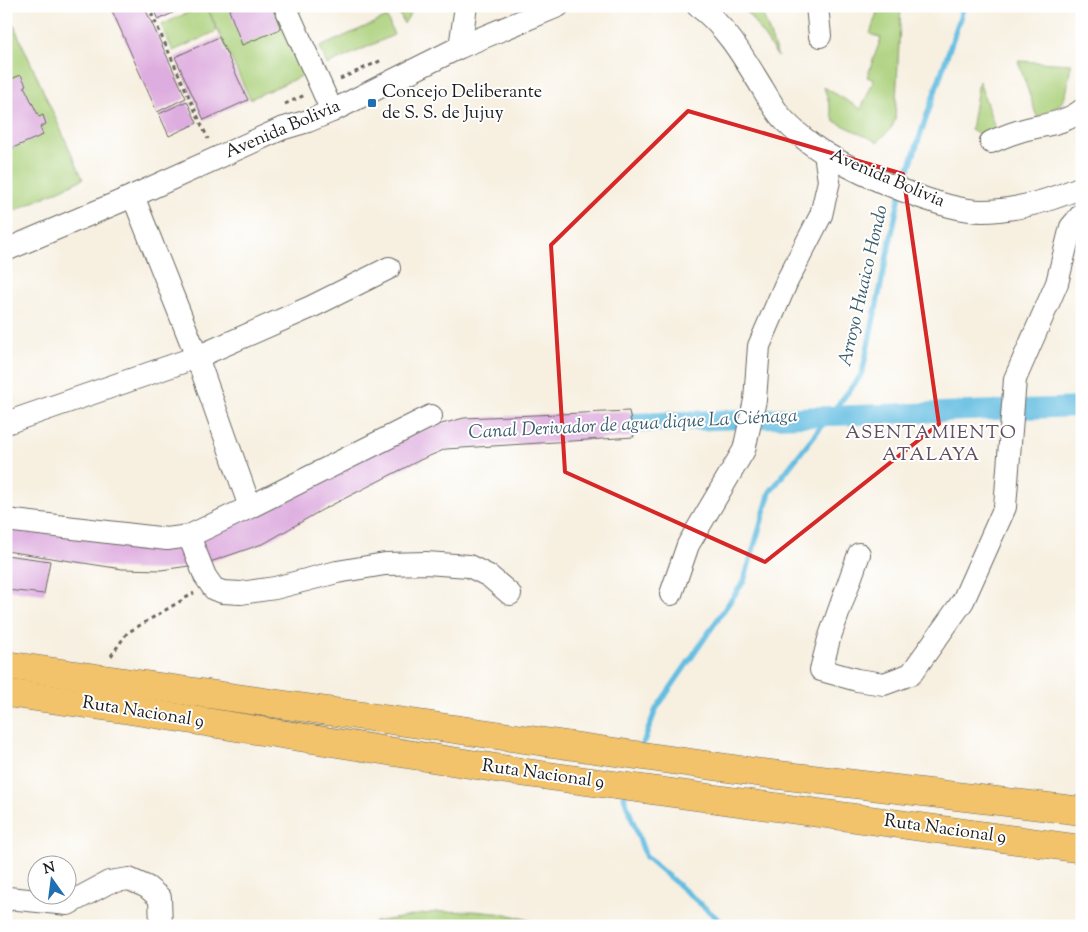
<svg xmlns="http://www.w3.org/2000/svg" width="1088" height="932" font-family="'Sorts Mill Goudy',serif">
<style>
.green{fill:#abd07a;stroke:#64764b}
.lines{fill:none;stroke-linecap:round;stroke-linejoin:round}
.stream{stroke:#64bde1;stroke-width:5.5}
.canal{stroke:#64bde1;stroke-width:20}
.building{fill:#deaddf}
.minor-casing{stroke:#696661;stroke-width:24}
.highway-casing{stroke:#696661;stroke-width:29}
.path{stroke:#696661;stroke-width:3;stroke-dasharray:4 4;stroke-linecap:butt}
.minor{stroke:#fff;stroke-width:22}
.highway{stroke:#f2c36a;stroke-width:28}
.marked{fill:none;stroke:#d62828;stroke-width:4;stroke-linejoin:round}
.poi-dot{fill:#1f6fb2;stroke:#fff;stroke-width:2}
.labels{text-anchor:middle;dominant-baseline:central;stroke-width:4;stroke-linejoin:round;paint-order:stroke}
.poi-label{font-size:18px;fill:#1c1c1c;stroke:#fff;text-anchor:start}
.street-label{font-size:18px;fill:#1c1c1c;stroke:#fff}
.water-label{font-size:19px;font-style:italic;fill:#395c6b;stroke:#fff}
.neighbourhood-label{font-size:19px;letter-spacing:1px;fill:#604f60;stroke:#fff}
</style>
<rect width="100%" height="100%" fill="#fff"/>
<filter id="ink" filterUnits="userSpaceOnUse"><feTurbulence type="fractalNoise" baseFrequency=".02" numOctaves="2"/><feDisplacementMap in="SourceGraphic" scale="10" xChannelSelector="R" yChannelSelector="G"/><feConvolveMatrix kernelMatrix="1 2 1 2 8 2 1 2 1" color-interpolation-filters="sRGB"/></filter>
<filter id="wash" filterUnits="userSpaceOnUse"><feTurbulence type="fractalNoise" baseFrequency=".0096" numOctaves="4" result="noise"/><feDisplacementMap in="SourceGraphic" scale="20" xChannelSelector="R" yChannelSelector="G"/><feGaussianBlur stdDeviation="1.12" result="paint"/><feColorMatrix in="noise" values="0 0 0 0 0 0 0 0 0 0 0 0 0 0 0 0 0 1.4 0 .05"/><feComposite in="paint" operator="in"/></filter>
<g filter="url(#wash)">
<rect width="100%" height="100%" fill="#f7f0e1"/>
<g class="green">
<polygon points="202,6 275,6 304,75 250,99 208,9 217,31 173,51 161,25"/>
<polygon points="396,6 415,6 404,24"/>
<polygon points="742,6 760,6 778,57 752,19"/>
<polygon points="879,6 901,6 895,120 892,127 878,142 834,121 824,87 861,109 874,80 867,77 881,38 870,34"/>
<polygon points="6,8 83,179 6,215"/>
<polygon points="387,17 394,35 327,65 320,47"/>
<path d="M 1018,61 L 1071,64 C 1065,98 1071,102 1037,117 Z"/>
<polygon points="979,81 996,131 982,136 971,130"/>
<polygon points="472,911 506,914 551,926 370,926 375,922 436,912"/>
</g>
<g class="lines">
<g class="stream">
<polyline points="903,186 964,6"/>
<polyline points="641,749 656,709 744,581 770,492 862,374 900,195"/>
<polyline points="626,793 624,797 646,857 726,926"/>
</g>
<polyline class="canal" points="604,424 1082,407"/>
</g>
<g id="blocks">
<g class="building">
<polygon points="110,6 144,6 186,98 157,112"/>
<polygon points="152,6 187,6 158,20"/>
<polygon points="238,6 272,6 281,29 242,45 229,10"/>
<polygon points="219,37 248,100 204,120 175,57"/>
<polygon points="21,75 26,85 24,86 39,117 43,115 46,124 40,127 43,135 8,150 6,146 6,81"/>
<polygon points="187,101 197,123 169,136 159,114"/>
<polygon points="629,411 634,437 446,449 420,460 320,511 265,543 213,561 189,566 161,570 122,569 6,551 6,527 165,547 430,427 464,418"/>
<polygon points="6,555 50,561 44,594 6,590"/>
</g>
</g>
</g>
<g filter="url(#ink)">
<use href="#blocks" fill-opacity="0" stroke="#696661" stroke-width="1"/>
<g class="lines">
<g class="minor-casing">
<g id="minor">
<polyline points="285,6 332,111"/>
<path d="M 698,6 C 727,27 745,60 763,89 C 769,99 775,110 782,118 C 793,130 812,146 826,154 C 862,175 942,211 982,211 C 1016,211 1051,200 1082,187"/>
<polyline points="817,6 820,36"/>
<polyline points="460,47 466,6"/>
<path d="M 991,142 C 1000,138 1010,134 1020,131 C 1040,125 1065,124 1082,110"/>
<polyline points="133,196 197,357 250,507 431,416"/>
<polyline points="6,250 133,196 281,129 308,121 332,111 460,47 558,6"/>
<polyline points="6,423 197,357 311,307 389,268"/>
<polyline points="6,520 167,539 189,536 250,507"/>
<polyline points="189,536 205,576 214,589 223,592 241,593 275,588 337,572 385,564 426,563 469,566 489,576 510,594"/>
<polyline points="859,554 829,639 821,670 857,680 884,684 911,674 963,601 1005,507 1015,379 1057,283 1071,227 1082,214"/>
<polyline points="671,594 688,545 744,450 755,400 759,346 787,281 821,215 829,181 825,153"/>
<polyline points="6,901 8,898 68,904 109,882 129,879 147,887 160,898 161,926"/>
</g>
</g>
<g class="highway-casing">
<g id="highway">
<polyline points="6,665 762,773 1082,811"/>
<polyline points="6,693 123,709 527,773 1082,849"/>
</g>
</g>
<g class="path">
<polyline points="148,6 208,139"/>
<polyline points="340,79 382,60"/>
<polyline points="285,104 305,95"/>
<polyline points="111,656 127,633 194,593"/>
</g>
<use href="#minor" class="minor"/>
<use href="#highway" class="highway"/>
</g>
</g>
<path class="marked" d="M 688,111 L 903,174 L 939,424 L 765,562 L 565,472 L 551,245 Z"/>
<rect class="poi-dot" x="367" y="98" width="10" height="10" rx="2.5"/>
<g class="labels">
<g class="poi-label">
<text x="382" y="93">Concejo Deliberante<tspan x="382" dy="21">de S. S. de Jujuy</tspan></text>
</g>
<g class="street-label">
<text transform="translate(283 130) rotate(-23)">Avenida Bolivia</text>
<text transform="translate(887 179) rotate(23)">Avenida Bolivia</text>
<text transform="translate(143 713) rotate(9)">Ruta Nacional 9</text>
<text transform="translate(543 775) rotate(8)">Ruta Nacional 9</text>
<text transform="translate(945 830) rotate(8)">Ruta Nacional 9</text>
</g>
<g class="water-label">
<text transform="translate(864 286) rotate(-77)">Arroyo Huaico Hondo</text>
<text transform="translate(633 425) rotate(-3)">Canal Derivador de agua dique La Ciénaga</text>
</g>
<g class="neighbourhood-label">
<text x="931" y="433">ASENTAMIENTO<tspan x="931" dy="22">ATALAYA</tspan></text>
</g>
</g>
<rect width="1088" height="932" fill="none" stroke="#fff" stroke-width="25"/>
<g transform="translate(52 880) rotate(346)"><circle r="24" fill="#ffffff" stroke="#a4a4a4"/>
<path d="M0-4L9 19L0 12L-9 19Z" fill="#1f6fb2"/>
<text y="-8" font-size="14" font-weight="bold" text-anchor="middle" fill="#1c1c1c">N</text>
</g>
</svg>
